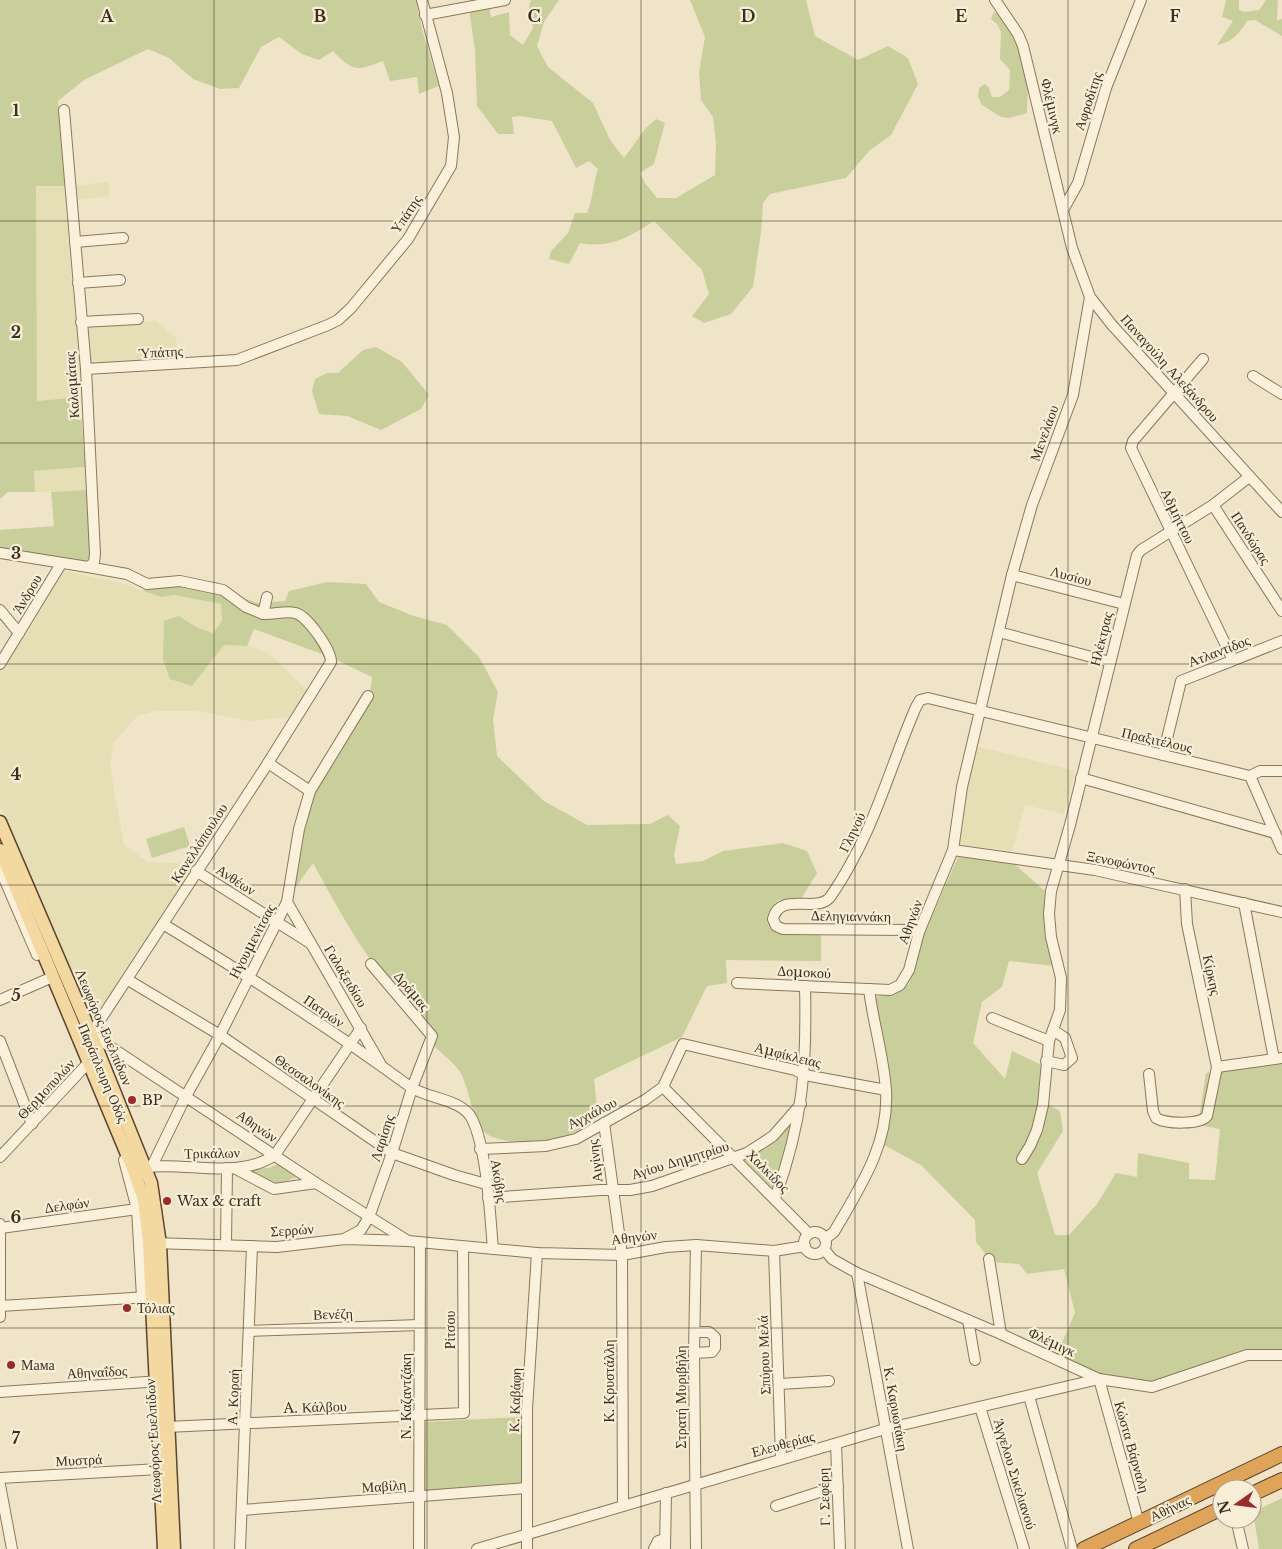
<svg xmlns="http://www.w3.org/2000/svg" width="1282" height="1549" font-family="'Libre Baskerville',serif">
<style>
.farmland{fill:#e6deb5}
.green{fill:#c9cf9b}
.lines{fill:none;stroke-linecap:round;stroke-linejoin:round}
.minor-casing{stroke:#8d765c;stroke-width:12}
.major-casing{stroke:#5b4430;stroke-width:15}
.highway-casing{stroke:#5b4430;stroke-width:16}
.minor{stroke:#faf1dc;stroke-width:10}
.major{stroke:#f3d9a0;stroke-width:12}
.highway{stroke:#e0a458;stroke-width:14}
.grid{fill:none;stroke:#3d2e20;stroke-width:1;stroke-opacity:0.55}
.poi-dot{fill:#9e2a2b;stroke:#f7eed8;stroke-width:2}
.labels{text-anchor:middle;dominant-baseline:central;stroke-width:4.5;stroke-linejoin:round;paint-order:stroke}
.street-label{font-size:14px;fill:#3d2e20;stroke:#f7eed8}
.poi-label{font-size:14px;fill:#3d2e20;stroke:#f7eed8;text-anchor:start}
.grid-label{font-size:16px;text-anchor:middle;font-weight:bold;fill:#3d2e20;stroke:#f7eed8;stroke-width:4.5;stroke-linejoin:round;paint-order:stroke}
</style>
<rect width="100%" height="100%" fill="#f0e4c8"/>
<g class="farmland">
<polygon points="109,182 109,196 65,201 76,326 156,321 176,338 179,367 79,373 80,397 37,401 36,185 71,186"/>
<polygon points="85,467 87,490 35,492 34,471"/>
<polygon points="61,570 121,583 160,597 174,595 221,604 222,621 213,633 196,627 179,616 192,686 224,645 247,646 269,653 308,691 291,717 250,721 197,711 156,711 137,716 113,744 110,766 124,845 148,862 197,864 93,1025 0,806 0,671"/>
<polygon points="976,746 1075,771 1064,814 1025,805 1012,851 959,845 966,788"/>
</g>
<g class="green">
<path d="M 0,0 L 416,0 L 423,33 L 439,86 L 419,94 L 417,77 L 390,81 L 383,61 C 357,71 353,72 333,51 L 319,60 L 302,54 L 279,37 L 261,47 L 239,88 L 220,89 L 193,79 L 169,58 L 148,49 L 84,80 L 58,101 L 71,186 L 36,186 L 37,401 L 80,397 L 85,467 L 34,471 L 35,492 L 8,492 L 0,499 Z"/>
<path d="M 531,0 L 559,0 L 544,22 L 537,46 L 548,67 L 593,103 L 610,140 L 624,158 L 645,129 L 656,119 L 665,123 L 654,164 L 640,173 L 645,183 L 657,198 L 676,198 L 715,175 L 716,143 L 713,117 L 701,100 L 699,72 L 705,37 L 690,0 L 806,0 L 815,36 L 858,60 L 888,46 L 908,58 L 918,84 L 891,135 L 869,151 L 846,178 L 770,194 L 763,203 L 761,232 L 753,287 L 731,314 L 704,323 L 692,316 L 709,294 L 702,270 L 654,221 C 629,237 610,249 580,243 L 569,264 L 549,259 L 551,251 L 568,233 L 575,213 L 587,213 C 593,198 593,184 598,169 L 589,161 L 576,168 L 552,121 L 519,116 L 512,117 L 514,134 L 498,134 L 477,106 L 475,50 L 469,9 L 489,5 L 491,17 L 509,12 L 510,35 L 523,45 L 533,28 L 529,7 Z"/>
<path d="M 1226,0 L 1239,0 L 1239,10 L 1244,12 L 1259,10 L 1266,0 L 1278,0 L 1277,20 L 1282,19 L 1282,36 L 1255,20 L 1247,21 C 1240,33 1231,43 1217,45 L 1233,21 L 1222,17 Z"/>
<path d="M 994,12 C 1013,18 1018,44 1025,61 L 1023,67 L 1026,69 L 1028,82 L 1027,113 L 1009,118 L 1001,117 L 982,105 L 978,97 L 979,88 L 985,84 L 989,88 L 992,97 L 1000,97 L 1009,90 L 1010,70 L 1000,59 L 1001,32 L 997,24 L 991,19 Z"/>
<polygon points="376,347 402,362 429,395 421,409 381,430 347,416 319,414 312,391 315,379 327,373 338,373 363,350"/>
<path d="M 87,490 L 91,556 C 88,559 86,562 82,562 C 61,564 22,552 0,548 L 0,530 L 54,526 L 51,492 Z"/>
<path d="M 156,580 L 217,582 L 235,595 L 258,603 L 285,601 L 289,591 L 327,582 L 366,584 L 379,602 L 414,616 L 447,625 L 479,657 L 498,692 L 493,719 L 497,756 L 544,801 L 587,825 L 650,824 L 668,815 L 680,826 L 674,855 L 676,864 L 703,861 L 723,851 L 783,843 L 807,851 L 817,873 L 801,899 L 778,900 L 769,913 L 770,924 L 777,933 L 821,932 L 821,961 L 726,960 L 727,983 L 707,986 L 682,1037 L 594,1079 L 598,1116 C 588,1123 580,1131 569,1135 C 550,1143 493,1148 481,1128 C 470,1111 470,1091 461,1074 C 456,1064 442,1054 434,1046 C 442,1024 407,1006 394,990 C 361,952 337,907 313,863 L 291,894 L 309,799 L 369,699 L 372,677 L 330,657 L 254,629 L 247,646 L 224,645 L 192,686 L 170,679 L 163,660 L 164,621 L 179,616 L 196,627 L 213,633 L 222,621 L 221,604 L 174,595 L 161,597 L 143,591 L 145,585 Z"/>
<polygon points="184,827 190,846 152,858 146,839"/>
<path d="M 958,857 L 1012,862 L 1045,891 C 1042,921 1048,938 1054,966 L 1009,961 L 1002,987 L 982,1002 L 973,1043 L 1005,1079 L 1012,1051 L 1046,1067 L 1049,1105 L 1060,1111 L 1063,1131 L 1037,1173 L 1055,1235 L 1069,1235 L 1097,1204 L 1116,1173 L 1137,1177 L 1138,1153 L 1189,1163 L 1189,1179 L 1215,1180 L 1220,1129 L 1198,1125 L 1206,1073 L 1282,1062 L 1282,1352 L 1245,1349 L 1150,1384 L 1101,1375 L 1057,1354 L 1075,1313 L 1064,1269 L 1027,1274 L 1019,1264 L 992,1262 L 976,1242 L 975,1220 L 921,1165 L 884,1145 L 890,1112 L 891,1085 L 875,997 L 892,994 L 909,984 L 924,934 Z"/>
<polygon points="795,1116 773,1191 743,1161 776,1140"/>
<polygon points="280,1163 299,1176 276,1185 239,1169 269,1168"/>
<polygon points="521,1417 521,1485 425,1492 425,1422"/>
<polygon points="1282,1498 1282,1549 1259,1549 1253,1512"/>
</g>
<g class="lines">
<g class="minor-casing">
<g id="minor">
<polyline points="995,0 1018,34 1023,46 1072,248 1090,297 1112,325 1282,512"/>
<polyline points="425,15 505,0"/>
<polyline points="1063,210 1078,183 1106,88 1141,0"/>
<polyline points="75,242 123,238"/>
<polyline points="78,283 120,280"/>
<polyline points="81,322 138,319"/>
<polyline points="1203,359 1133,441 1131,448 1233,660"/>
<polyline points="86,369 237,360 328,325 338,320 351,308 408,239 451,166 454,137 447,93 422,0"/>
<polyline points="1253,376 1282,394"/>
<polyline points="1213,505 1282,611"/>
<polyline points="0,553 88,567 94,563 95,554 86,369 64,110"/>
<polyline points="88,567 127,574 147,584 180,581 223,590 246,607 263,614"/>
<polyline points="1012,575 1124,604"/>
<path d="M 267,597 L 263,614 C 274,615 285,610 295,613 C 307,615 331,650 331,662 L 268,763 L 91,1034 L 316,1183 L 408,1241"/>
<polyline points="0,610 19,633"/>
<polyline points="999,632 1110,662"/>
<polyline points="0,664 61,564"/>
<polyline points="1163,755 1181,681 1282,641"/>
<polyline points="268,763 310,791"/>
<polyline points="1250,776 1260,771 1282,771"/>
<polyline points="1081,778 1275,833"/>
<polyline points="953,850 1095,870 1282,912"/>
<polyline points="0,869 37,955"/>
<polyline points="196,871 310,943"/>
<polyline points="287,902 380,1063"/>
<polyline points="1244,903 1274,1059"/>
<path d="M 163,924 C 247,975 330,1028 409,1086 C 426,1099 462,1098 472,1119 C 487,1149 490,1215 493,1249"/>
<path d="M 919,932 L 910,930 L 783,929 L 776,926 L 773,919 C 780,890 818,915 831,896 C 874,833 887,774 916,707 L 920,700 L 928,698 L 1250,776 L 1282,849"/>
<polyline points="128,980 220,1035 392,1153 454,1175 486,1184"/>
<polyline points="737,983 890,990 900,985 909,970 919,932 953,850 962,787 1012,575 1032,505 1073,395 1090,297"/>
<polyline points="0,1000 48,979"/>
<polyline points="992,1018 1049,1041"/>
<polyline points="0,1041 32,1124"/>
<polyline points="1046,1061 1064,1065 1072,1058 1065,1038 1053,1030"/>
<polyline points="1217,1067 1282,1058"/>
<path d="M 1149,1074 L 1153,1111 L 1156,1118 C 1166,1124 1200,1125 1207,1116 L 1217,1067 L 1187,924 L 1185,889"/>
<polyline points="663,1087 809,1234"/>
<polyline points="604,1123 622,1255 623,1506"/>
<polyline points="480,1149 546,1146 576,1139 645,1100 663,1087 683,1044 795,1070 805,1075 886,1090"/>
<polyline points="0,1157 90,1061"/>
<polyline points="1022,1159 1030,1146 1037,1130 1043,1105 1049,1041 1060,1010 1061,978 1051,937 1049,914 1051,891 1070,825 1137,555 1141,550 1213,505 1249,477"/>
<polyline points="124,1160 137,1209 142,1297"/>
<polyline points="152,1166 186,1096 220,1035 287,902 299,829 310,791 368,696"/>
<path d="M 148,1167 C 189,1162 238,1180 275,1155 L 361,1028"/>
<polyline points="234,1168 274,1189 316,1183"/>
<polyline points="488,1198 601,1190 630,1190 652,1186 747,1153 773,1136 801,1104"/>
<path d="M 775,1198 C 803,1122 807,1066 805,986"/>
<polyline points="0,1224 0,1317"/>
<polyline points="1,1228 137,1209"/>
<circle cx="815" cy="1243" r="11"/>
<polyline points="346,1238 361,1230 369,1217 392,1153 412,1088 432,1036 371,964"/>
<path d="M 825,1239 L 834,1232 C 860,1187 889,1145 886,1091 C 884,1057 873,1023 869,989"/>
<polyline points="153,1243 277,1247 345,1239 408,1241 537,1253 622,1255 666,1247 696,1245 774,1251 805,1246"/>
<polyline points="226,1244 227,1168"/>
<polyline points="824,1249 832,1259 857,1273 1001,1334 1099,1379 1152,1387 1247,1355 1282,1355"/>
<polyline points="774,1251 781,1458"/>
<polyline points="989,1259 1001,1334"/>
<polyline points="857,1273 908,1549"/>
<polyline points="0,1306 149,1297"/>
<polyline points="968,1320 975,1360"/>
<polyline points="249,1331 419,1325"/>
<polyline points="694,1353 712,1352 715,1348 715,1337 709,1332 695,1332"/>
<polyline points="1099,1379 1139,1523"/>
<polyline points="780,1384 829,1381"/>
<polyline points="0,1392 161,1381"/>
<polyline points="1029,1396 1072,1549"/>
<polyline points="980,1407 1024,1549"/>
<polyline points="167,1427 464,1413 463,1247"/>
<polyline points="836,1444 840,1549"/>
<polyline points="0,1478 159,1469"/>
<polyline points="0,1485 12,1549"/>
<polyline points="776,1506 838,1486"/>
<polyline points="242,1510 527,1488"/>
<polyline points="1236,1519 1243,1549"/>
<polyline points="240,1549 252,1246"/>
<polyline points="419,1549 420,1243"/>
<polyline points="477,1549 885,1429 1099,1379"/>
<polyline points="527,1549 527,1409 537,1253"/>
<polyline points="654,1549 658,1541 665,1539"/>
<polyline points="665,1549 666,1493"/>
<polyline points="696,1549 694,1353 696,1245"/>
</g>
</g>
<g class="major-casing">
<g id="major">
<polyline points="0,822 91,1034 151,1183 160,1244 174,1549"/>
<polyline points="0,850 134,1171 144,1200 149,1243 164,1549"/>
</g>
</g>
<g class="highway-casing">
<g id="highway">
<polyline points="1252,1494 1282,1480"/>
<polyline points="1084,1549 1282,1454"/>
<polyline points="1136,1549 1222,1508"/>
</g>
</g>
<use href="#minor" class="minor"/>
<use href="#major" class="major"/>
<use href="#highway" class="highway"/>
</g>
<path class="grid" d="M 214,0 L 214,1549M 427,0 L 427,1549M 641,0 L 641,1549M 855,0 L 855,1549M 1068,0 L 1068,1549M 0,221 L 1282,221M 0,443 L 1282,443M 0,664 L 1282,664M 0,885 L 1282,885M 0,1106 L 1282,1106M 0,1328 L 1282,1328"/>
<g class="poi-dot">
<circle cx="132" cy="1100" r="5"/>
<circle cx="167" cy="1201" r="5"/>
<circle cx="127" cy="1308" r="5"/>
<circle cx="11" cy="1365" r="5"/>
</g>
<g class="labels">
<g class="street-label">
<text transform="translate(1088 101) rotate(-72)">Αφροδίτης</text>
<text transform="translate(1052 106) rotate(77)">Φλέμινγκ</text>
<text transform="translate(406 214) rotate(-56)">Υπάτης</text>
<text transform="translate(161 352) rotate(-3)">Ύπάτης</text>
<text transform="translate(1170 368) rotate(48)">Παναγούλη Αλεξάνδρου</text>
<text transform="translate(72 385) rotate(-94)">Καλαμάτας</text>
<text transform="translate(1044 433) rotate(-70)">Μενελάου</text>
<text transform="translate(1178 516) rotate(64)">Αδμήττου</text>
<text transform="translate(1251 538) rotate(57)">Πανδώρας</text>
<text transform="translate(1071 576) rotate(15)">Λυσίου</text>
<text transform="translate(27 594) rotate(-59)">Άνδρου</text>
<text transform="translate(1101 639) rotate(-76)">Ηλέκτρας</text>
<text transform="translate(1219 651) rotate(-21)">Ατλαντίδος</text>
<text transform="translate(1157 740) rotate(13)">Πραξιτέλους</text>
<text transform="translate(852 832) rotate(-64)">Γληνού</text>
<text transform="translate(199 843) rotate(-57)">Κανελλόπουλου</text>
<text transform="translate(1121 862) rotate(11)">Ξενοφώντος</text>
<text transform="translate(236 880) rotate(33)">Ανθέων</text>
<text transform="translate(851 916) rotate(1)">Δεληγιαννάκη</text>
<text transform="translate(910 922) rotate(-70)">Αθηνών</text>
<text transform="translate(252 941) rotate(-62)">Ηγουμενίτσας</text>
<text transform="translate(804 972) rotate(3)">Δομοκού</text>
<text transform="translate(1212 975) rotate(78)">Κίρκης</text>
<text transform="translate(346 976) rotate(59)">Γαλαξειδίου</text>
<text transform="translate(412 991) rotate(50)">Δράμας</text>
<text transform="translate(324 1011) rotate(35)">Πατρών</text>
<text transform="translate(104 1027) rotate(67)">Λεωφόρος Ευελπίδων</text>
<text transform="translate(788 1055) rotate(14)">Αμφίκλειας</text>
<text transform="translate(103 1073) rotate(67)">Παράπλευρη Οδός</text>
<text transform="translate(310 1081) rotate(35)">Θεσσαλονίκης</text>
<text transform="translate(46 1089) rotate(-47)">Θερμοπυλών</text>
<text transform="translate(592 1113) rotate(-27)">Αγχιάλου</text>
<text transform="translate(257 1126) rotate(34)">Αθηνών</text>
<text transform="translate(382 1138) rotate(-72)">Λαρίσης</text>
<text transform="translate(212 1153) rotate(-1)">Τρικάλων</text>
<text transform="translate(680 1160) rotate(-17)">Αγίου Δημητρίου</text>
<text transform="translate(595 1161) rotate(-97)">Αιγίνης</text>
<text transform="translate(768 1171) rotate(45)">Χαλκίδος</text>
<text transform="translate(499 1181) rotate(81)">Ακόβης</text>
<text transform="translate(67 1205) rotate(-8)">Δελφών</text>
<text transform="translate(292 1230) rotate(-4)">Σερρών</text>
<text transform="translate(634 1237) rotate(-7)">Αθηνών</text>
<text transform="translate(333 1314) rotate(-2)">Βενέζη</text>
<text transform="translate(450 1330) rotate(-90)">Ρίτσου</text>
<text transform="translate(1052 1342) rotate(25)">Φλέμιγκ</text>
<text transform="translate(764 1355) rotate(-92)">Σπύρου Μελά</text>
<text transform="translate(97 1372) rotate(-3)">Αθηναΐδος</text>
<text transform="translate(609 1381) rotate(-90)">Κ. Κρυστάλλη</text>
<text transform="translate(406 1396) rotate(-90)">Ν. Καζαντζάκη</text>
<text transform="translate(233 1397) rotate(-88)">Α. Κοραή</text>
<text transform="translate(681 1397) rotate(-90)">Στρατή Μυριβήλη</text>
<text transform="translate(515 1400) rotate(-88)">Κ. Καβάφη</text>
<text transform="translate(315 1407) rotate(-2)">A. Κάλβου</text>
<text transform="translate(896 1409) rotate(80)">Κ. Καρυωτάκη</text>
<text transform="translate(153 1441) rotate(-93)">Λεωφόρος Ευελπίδων</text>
<text transform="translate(783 1444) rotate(-15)">Ελευθερίας</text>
<text transform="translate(1132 1447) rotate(74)">Κώστα Βάρναλη</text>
<text transform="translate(79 1460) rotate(-3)">Μυστρά</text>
<text transform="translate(1015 1474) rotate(73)">Άγγελου Σικελιανού</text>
<text transform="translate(384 1486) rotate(-4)">Μαβίλη</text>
<text transform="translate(824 1497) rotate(-92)">Γ. Σεφέρη</text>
<text transform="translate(1170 1508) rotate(-26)">Αθήνας</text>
</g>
<g class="poi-label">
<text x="142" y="1100">BP</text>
<text x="177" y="1201">Wax &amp; craft</text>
<text x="137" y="1308">Τόλιας</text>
<text x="21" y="1365">Мама</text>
</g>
</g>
<g class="grid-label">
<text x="107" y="22">A</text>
<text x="320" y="22">B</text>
<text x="534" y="22">C</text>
<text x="748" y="22">D</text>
<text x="961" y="22">E</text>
<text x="1175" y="22">F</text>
<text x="16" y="116">1</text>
<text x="16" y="338">2</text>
<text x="16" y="559">3</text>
<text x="16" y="780">4</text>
<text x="16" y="1001">5</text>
<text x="16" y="1223">6</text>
<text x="16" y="1444">7</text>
</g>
<g transform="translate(1237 1504) rotate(256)"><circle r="24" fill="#f7eed8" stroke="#ada18e"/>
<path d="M0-4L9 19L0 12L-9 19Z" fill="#9e2a2b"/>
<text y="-8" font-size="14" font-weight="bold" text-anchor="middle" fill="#3d2e20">N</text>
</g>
</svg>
